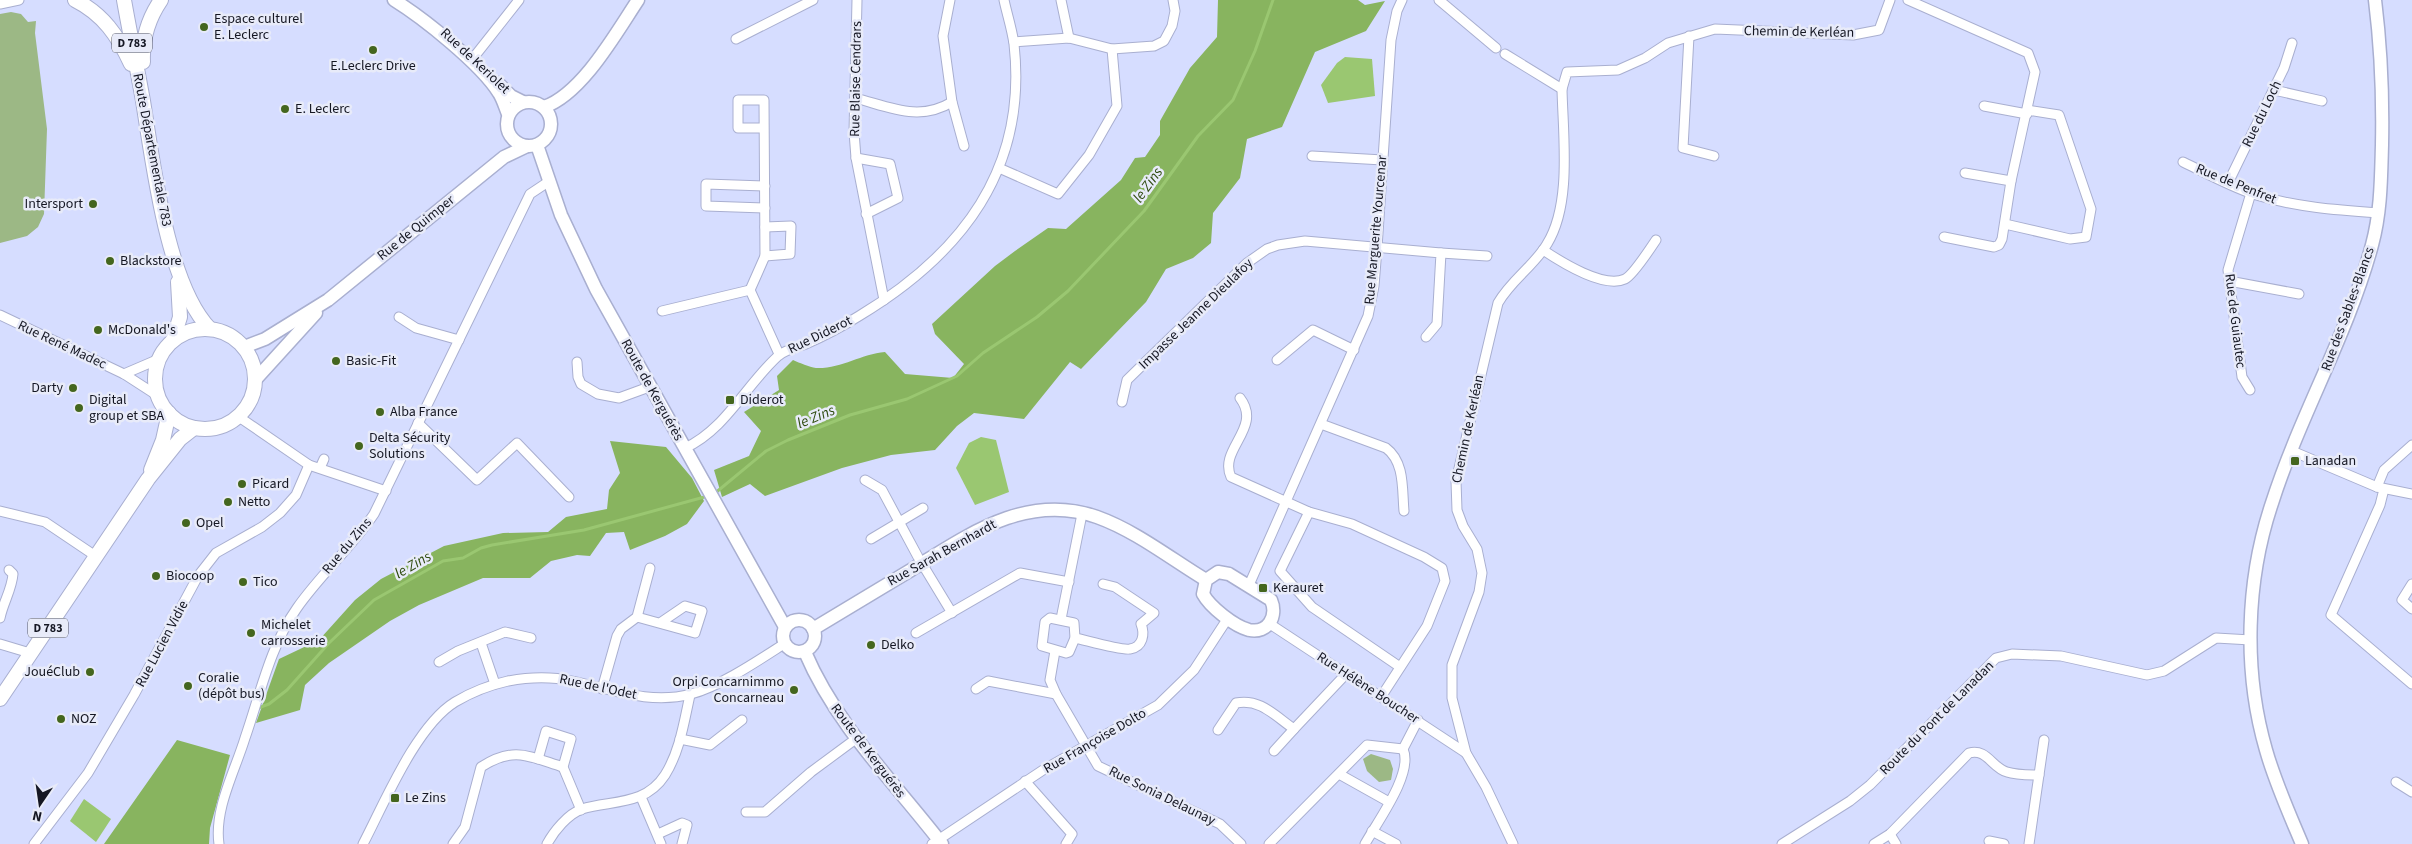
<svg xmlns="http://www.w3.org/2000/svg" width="2412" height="844" font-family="'Source Sans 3',sans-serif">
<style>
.green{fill:#9cb885}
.forest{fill:#88b45f}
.water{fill:#9ac771}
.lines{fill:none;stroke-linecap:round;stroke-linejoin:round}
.stream{stroke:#9ac771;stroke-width:3}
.street-casing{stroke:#a9afd0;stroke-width:11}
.secondary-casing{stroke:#a9afd0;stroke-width:15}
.primary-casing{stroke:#a9afd0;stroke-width:16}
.street{stroke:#fff;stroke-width:9}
.secondary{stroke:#fff;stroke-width:12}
.primary{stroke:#fff;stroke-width:14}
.poi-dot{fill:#44661e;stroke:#e8ebf9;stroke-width:2}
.labels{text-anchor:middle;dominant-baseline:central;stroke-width:5;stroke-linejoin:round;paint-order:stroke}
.shield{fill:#e8ebf9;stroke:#545763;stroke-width:1}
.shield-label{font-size:12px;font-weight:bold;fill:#151723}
.poi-label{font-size:14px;fill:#151723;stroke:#e8ebf9;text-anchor:start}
.street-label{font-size:14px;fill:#151723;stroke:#e8ebf9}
.water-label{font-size:15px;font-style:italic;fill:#304c10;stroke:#e8ebf9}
</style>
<rect width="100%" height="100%" fill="#d6ddff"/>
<g class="green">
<polygon points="11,12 21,14 28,22 36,21 35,33 47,129 44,214 38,227 27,236 0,243 0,14"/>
<polygon points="1371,754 1390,760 1393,769 1391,780 1379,782 1367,771 1363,759"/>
</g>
<g class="forest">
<path d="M 1218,0 L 1358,0 L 1365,5 L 1385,1 L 1366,31 L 1315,52 L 1282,127 L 1247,139 L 1240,178 L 1213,213 L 1211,243 L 1193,258 L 1166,269 L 1146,302 L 1081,369 L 1070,362 L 1024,419 L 974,413 L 957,426 L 935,450 L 891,455 L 842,468 L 765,496 L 750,484 L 722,497 L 714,470 L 749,456 L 761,431 L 744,412 L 779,390 L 777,376 L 793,360 C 800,363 809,367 816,368 C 841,369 861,354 885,352 L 905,374 L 953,378 L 964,364 L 935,334 L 932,324 L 995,266 L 1015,251 L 1048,228 L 1066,229 L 1121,180 L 1135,158 L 1145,157 L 1160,135 L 1160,121 L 1190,68 L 1217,37 Z"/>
<polygon points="610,441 666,447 692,478 704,501 687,524 665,536 630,550 624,532 606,533 590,556 577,555 551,561 530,578 483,578 419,605 390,621 329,663 305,685 300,710 256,723 279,659 319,640 355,600 381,579 444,546 503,533 548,532 566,517 607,509 609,490 620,473"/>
<polygon points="177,740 230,755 210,828 209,844 104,844"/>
</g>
<g class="water">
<polygon points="1345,57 1372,59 1375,96 1328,103 1321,85 1337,63"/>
<polygon points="981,437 996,440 1009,492 975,505 956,468 969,443"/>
<polygon points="84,799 111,819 96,842 70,821"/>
</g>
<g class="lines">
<g class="stream">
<polyline points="714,494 766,451 788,440 850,415 907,399 957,376 983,353 1037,317 1068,291 1144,211 1198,136 1233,100 1255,51 1273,0"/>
<polyline points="258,708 269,704 287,690 329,643 374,600 443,561 463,558 481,548 492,545 584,530 708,496"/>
</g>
<g class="street-casing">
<g id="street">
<polyline points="857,0 854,132 856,158 884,300"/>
<polyline points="950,0 943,36 952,102 964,146"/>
<polyline points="1061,0 1069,38"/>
<polyline points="1439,0 1496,48"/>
<polyline points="1908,0 2028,53 2035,72 2011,181 2002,239 1999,245 1994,247 1944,237"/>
<polyline points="0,4 19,0"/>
<polyline points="1689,36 1683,148 1714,156"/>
<polyline points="736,39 813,0"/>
<polyline points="1014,42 1069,38 1112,49 1154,46 1164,41 1172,26 1175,11 1173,0"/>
<polyline points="1505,54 1562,89"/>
<polyline points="474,57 519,0"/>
<polyline points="2274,90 2322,101"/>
<path d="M 855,98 C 890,107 919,122 952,102"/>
<polyline points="1984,106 2027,114"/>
<polyline points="1312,156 1383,160"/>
<polyline points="856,158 890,164 898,198 866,214"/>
<path d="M 2183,162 C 2206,173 2229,186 2253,194 C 2294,207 2336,210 2379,213"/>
<polyline points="999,168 1058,194 1089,155 1117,106 1112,49"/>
<polyline points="1965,173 2011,181"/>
<polyline points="2228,183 2284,68 2292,43"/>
<polyline points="765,208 706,206 706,184 765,186"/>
<polyline points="2005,224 2070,239 2086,237 2091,209 2059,115 2027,110"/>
<path d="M 1543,250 C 1561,262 1604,289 1625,279 C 1633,275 1650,249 1656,240"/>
<polyline points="1441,253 1487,256"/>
<polyline points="765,256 790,254 791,226 765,227"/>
<polyline points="2229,281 2299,294"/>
<polyline points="750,290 765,256 764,100 738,100 738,128 764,128"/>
<polyline points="750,290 779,354"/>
<polyline points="662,311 750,290"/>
<polyline points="0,315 124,374 158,396"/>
<polyline points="399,317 416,328 459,340"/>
<polyline points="1277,360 1313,330 1354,350"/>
<polyline points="577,362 578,377 581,384 598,394 619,398 649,387"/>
<polyline points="124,374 159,359"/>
<polyline points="2250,390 2242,377 2228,270 2251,193"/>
<path d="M 1240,398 C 1263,428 1218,449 1231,477 L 1309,512 L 1352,524 L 1424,557 L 1442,568 L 1445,581 L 1427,626 L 1381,697"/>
<polyline points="1122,402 1127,380 1247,263 1267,249 1278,245 1305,241 1441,253 1437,324 1426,337"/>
<polyline points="239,417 309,465 386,491"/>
<polyline points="418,423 477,480 517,443 569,497"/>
<path d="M 1321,424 L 1386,448 C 1405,462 1402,490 1404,511"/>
<path d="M 685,448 C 725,430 746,385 778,356 C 785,350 797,347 806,344 C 824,336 843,326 859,316 C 962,254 1028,169 1014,44 C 1012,29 1007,14 1004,0"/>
<polyline points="2292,451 2377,487 2412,494"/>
<polyline points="320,468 324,459"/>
<polyline points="865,480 882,490 918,557 952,613"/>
<polyline points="2377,487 2384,470 2412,445"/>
<polyline points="2384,489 2380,505 2331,615 2412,684"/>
<polyline points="0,511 45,522 97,557"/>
<polyline points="1309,512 1280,571 1312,607 1400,667"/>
<polyline points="871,539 923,508"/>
<polyline points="2412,584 2402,600 2412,609"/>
<polyline points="1249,585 1368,316 1374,286 1377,248 1391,40 1397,11 1402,0"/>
<polyline points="637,617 695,633 702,611 685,606 660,623"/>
<path d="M 0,618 C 3,603 12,589 13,574 L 9,570"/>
<polygon points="1050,618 1074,623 1075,638 1069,652 1066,653 1042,646 1045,622"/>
<polyline points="1061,619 1082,514"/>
<polyline points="1270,624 1466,753"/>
<polyline points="916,633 1020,573 1069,582"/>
<path d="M 1075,638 C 1085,640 1122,651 1130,649 C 1143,647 1145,634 1141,624 L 1154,613 L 1115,587 L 1103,584"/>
<polyline points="481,643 495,684"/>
<polyline points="0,644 30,653"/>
<polyline points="1055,651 1050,680 1056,694 1098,766 1220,824 1241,844"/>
<polyline points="439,662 458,651 505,632 531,638"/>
<polyline points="602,689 617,636 621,629 637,617 650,568"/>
<polyline points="976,689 988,681 1056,694"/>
<path d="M 1218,730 L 1236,703 C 1260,698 1275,716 1294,729 L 1346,674"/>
<polyline points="680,739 710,745 742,720"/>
<polyline points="1403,749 1418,720"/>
<polyline points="1274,751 1294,729"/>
<polyline points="538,759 546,731 571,739 563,767 581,810"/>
<polyline points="1339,774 1389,802"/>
<polyline points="1025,781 1072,834 1066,844"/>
<polyline points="2396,782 2412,792"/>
<polyline points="641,797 661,844"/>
<polyline points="746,812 765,812 811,772 857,738"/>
<polyline points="1372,831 1396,844"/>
<polyline points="658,834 682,823 687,825 682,844"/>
<polyline points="1890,834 1896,844"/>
<polyline points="1989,841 2004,844"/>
<polyline points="34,844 88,773 134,695 198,576 216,553 262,527 280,513 296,495 309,465"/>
<path d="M 219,844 C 214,809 235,771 245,738 C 260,695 270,646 297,608 C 320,575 351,548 374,514 L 530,194 L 548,182"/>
<path d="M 363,844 C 384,804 416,726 455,702 C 470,693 490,685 508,681 C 529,677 550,676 572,681 C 611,689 650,705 691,694 C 719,687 759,660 784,644"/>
<path d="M 453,844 L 465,827 L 481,767 C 514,746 528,756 563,767"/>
<path d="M 547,844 C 554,831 568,814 582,809 C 612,800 645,806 665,775 C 680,751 684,722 690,695"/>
<polyline points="932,844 1043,770 1158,705 1194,670 1228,618"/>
<polyline points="1269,844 1367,745 1403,749"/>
<path d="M 1365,844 C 1377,822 1414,773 1403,749"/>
<path d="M 1513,844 L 1486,787 L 1466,753 L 1452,698 L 1452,665 L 1479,592 L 1482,573 L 1477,549 L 1463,526 L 1457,510 L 1456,481 L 1498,303 C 1511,280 1534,266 1547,244 C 1572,204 1563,136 1562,89 L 1567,72 L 1618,70 L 1645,58 L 1668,43 L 1715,29 L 1853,35 L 1879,30 L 1890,0"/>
<polyline points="1782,844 1850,801 1870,785 1996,658 2012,654 2061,656 2147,675 2164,671 2216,638 2251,640"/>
<path d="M 1874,844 L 1890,834 L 1969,753 C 1987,748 1992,768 2007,772 C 2016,775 2029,775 2039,775"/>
<polyline points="2029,844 2044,740"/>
</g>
</g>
<g class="secondary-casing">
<g id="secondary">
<path d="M 394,0 C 423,18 481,64 499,93 C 503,99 505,107 508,114"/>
<polyline points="498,83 511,96 523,102"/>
<circle cx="529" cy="124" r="22"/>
<path d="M 544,107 C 582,94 616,33 638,0"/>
<polyline points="537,145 561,215 596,289 785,627"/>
<polyline points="244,347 265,339 328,300 504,157 527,146"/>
<polyline points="256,379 316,313"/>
<path d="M 1218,572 L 1229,574 L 1271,600 C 1278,616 1268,634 1249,630 C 1234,626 1210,607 1203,594 L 1206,580 Z"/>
<circle cx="799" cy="636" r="16"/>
<path d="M 813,629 C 846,609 878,590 911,570 C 968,535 1027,492 1097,517 C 1136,531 1171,559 1206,580"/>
<path d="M 805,652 C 836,725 894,782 942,844"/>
<path d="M 2302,844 C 2289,813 2275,782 2266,750 C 2243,671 2246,580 2272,503 C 2300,415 2348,334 2372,245 C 2381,212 2381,179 2382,145 C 2383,96 2381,48 2375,0"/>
</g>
</g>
<g class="primary-casing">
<g id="primary">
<path d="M 75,0 C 103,14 118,36 131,64"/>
<path d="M 124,0 C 130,34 137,67 143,101 C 153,162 167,285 210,329"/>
<path d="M 143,62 C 142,39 148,19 161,0"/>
<circle cx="205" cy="379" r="50"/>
<polyline points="173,340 180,317 178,282"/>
<polyline points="151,470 163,440 169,413"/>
<polyline points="0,699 148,479 180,439 194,428"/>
</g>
</g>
<use href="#street" class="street"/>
<use href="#secondary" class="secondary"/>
<use href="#primary" class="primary"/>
</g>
<g class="poi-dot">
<circle cx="204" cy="27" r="5"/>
<circle cx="373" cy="50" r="5"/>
<circle cx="285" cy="109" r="5"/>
<circle cx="93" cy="204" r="5"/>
<circle cx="110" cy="261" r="5"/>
<circle cx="98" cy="330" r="5"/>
<circle cx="336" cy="361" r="5"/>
<circle cx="73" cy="388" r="5"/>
<rect x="725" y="395" width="10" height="10" rx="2.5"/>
<circle cx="79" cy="408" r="5"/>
<circle cx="380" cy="412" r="5"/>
<circle cx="359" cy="446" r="5"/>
<rect x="2290" y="456" width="10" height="10" rx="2.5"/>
<circle cx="242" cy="484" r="5"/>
<circle cx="228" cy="502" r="5"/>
<circle cx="186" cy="523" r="5"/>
<circle cx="156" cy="576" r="5"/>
<circle cx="243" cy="582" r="5"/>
<rect x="1258" y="583" width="10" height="10" rx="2.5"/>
<circle cx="251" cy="633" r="5"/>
<circle cx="871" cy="645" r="5"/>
<circle cx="90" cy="672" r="5"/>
<circle cx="188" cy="686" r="5"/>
<circle cx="794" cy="690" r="5"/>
<circle cx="61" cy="719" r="5"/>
<rect x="390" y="793" width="10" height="10" rx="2.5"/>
</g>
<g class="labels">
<g class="shield">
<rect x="112" y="33.5" width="40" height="19" rx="4"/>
<rect x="28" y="618.5" width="40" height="19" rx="4"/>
</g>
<g class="shield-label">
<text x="132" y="43">D 783</text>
<text x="48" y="628">D 783</text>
</g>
<g class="poi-label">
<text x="214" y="19">Espace culturel<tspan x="214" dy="16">E. Leclerc</tspan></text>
<text x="373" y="66" text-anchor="middle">E.Leclerc Drive</text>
<text x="295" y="109">E. Leclerc</text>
<text x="83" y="204" text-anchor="end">Intersport</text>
<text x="120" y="261">Blackstore</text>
<text x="108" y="330">McDonald's</text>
<text x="346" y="361">Basic-Fit</text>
<text x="63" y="388" text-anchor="end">Darty</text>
<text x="89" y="400">Digital<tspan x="89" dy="16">group et SBA</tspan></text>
<text x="740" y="400">Diderot</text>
<text x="390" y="412">Alba France</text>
<text x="369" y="438">Delta Sécurity<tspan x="369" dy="16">Solutions</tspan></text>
<text x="2305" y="461">Lanadan</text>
<text x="252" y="484">Picard</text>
<text x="238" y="502">Netto</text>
<text x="196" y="523">Opel</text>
<text x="166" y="576">Biocoop</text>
<text x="253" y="582">Tico</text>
<text x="1273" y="588">Kerauret</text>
<text x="261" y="625">Michelet<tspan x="261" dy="16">carrosserie</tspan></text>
<text x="881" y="645">Delko</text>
<text x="80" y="672" text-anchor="end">JouéClub</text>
<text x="198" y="678">Coralie<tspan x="198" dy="16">(dépôt bus)</tspan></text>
<text x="784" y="682" text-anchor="end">Orpi Concarnimmo<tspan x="784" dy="16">Concarneau</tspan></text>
<text x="71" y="719">NOZ</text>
<text x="405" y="798">Le Zins</text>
</g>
<g class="street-label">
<text transform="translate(1799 32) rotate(1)">Chemin de Kerléan</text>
<text transform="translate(475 61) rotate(43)">Rue de Keriolet</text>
<text transform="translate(856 79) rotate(-89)">Rue Blaise Cendrars</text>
<text transform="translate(2262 114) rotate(-64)">Rue du Loch</text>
<text transform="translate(152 150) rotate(79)">Route Départementale 783</text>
<text transform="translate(2236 184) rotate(22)">Rue de Penfret</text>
<text transform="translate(416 228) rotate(-39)">Rue de Quimper</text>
<text transform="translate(1376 230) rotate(-85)">Rue Marguerite Yourcenar</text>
<text transform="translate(2348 309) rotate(-70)">Rue des Sables-Blancs</text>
<text transform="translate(1196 314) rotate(-44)">Impasse Jeanne Dieulafoy</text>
<text transform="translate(2235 321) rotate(83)">Rue de Guiautec</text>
<text transform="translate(820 335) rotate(-26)">Rue Diderot</text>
<text transform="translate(62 345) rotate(25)">Rue René Madec</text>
<text transform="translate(652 390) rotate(61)">Route de Kerguérès</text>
<text transform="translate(1468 429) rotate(-78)">Chemin de Kerléan</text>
<text transform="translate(347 546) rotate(-50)">Rue du Zins</text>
<text transform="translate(942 553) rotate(-29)">Rue Sarah Bernhardt</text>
<text transform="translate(162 644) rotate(-62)">Rue Lucien Vidie</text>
<text transform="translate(598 687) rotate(12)">Rue de l'Odet</text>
<text transform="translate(1368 688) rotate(33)">Rue Hélène Boucher</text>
<text transform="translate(1937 718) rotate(-45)">Route du Pont de Lanadan</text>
<text transform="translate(1095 741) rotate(-30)">Rue Françoise Dolto</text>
<text transform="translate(868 751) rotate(53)">Route de Kerguérès</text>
<text transform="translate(1162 796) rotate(26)">Rue Sonia Delaunay</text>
</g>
<g class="water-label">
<text transform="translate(1148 185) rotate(-54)">le Zins</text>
<text transform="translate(816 417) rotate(-22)">le Zins</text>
<text transform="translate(413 565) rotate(-30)">le Zins</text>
</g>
</g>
<g transform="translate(40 804) rotate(193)" stroke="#e8ebf9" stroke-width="4" paint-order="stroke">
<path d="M0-4L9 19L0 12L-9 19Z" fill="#151723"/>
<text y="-8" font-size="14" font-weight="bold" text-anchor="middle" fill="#151723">N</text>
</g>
</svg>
